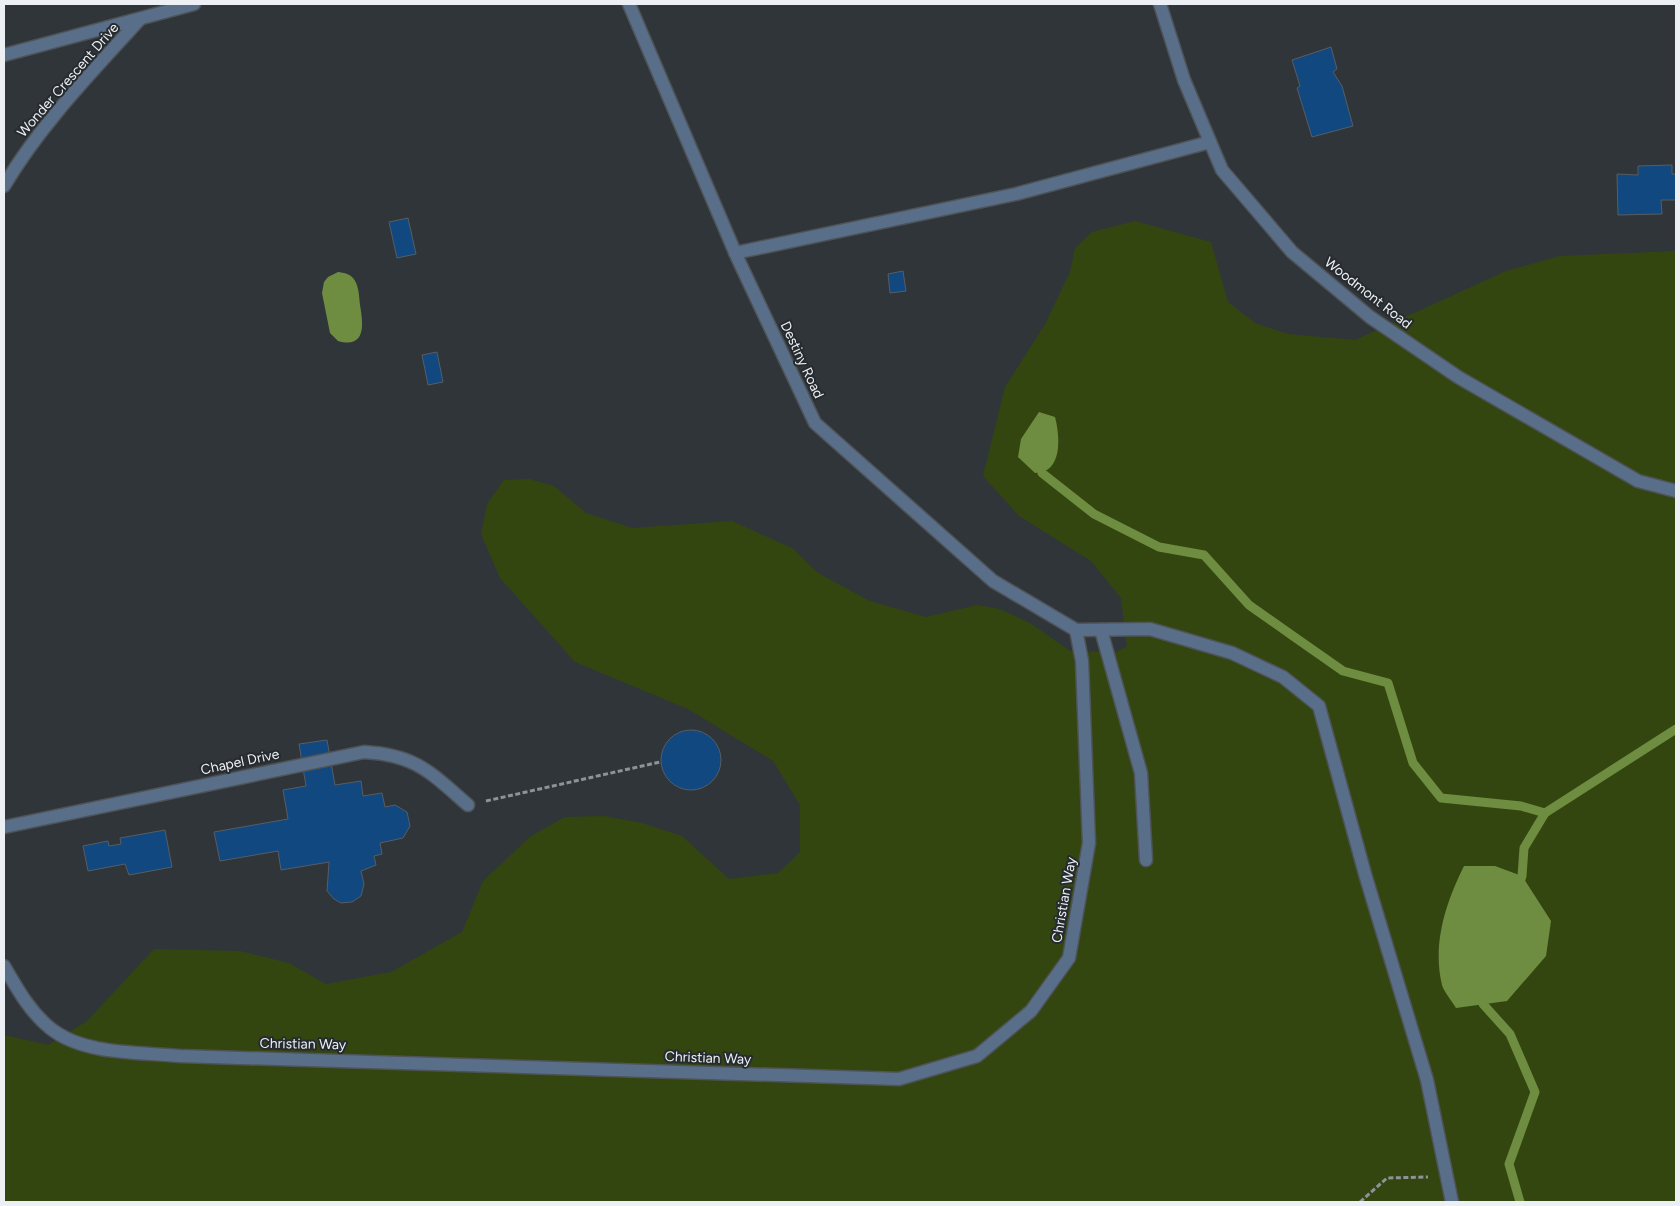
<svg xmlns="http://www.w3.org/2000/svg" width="1680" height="1206" font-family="Figtree,sans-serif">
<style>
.green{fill:#334610}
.water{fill:#6f8d41}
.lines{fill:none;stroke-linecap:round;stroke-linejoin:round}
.stream{stroke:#6f8d41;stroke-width:9}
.building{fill:#114880;stroke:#575d63}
.minor-casing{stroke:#4e5358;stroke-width:15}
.path{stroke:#8f9397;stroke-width:3;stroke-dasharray:5 2.5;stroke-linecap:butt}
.minor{stroke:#596f89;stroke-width:12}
.labels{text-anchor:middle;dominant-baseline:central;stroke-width:4;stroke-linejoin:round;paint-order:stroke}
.street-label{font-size:14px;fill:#eceff3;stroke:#262b30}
</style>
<rect width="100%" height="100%" fill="#30353a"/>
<polygon class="green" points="1135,221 1211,242 1228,302 1255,323 1288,334 1355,340 1506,271 1560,256 1676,251 1676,1202 4,1202 4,1035 48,1045 87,1021 154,949 240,951 289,963 326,984 391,972 462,932 483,881 531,836 565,817 604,816 642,823 682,836 729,879 778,873 800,852 800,805 773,761 688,709 575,662 500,578 481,534 487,504 504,480 529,479 554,486 586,513 632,528 732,521 792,548 818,573 870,601 926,617 977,605 1000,609 1030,623 1070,651 1116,652 1127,646 1121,598 1091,561 1019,516 983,476 1005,387 1045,324 1070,272 1075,248 1092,232"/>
<g class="water">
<path d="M 338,272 C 344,273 348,273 353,278 C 359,285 359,296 360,305 C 363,323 367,349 338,341 L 330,333 L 322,293 L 324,282 L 328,277 Z"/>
<path d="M 1039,412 L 1055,417 C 1060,436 1063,473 1035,473 L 1018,457 L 1021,439 Z"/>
<path d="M 1464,866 L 1495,866 L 1522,876 L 1551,921 L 1546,956 L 1507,1001 L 1456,1008 C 1452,1001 1444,992 1442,985 C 1432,944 1446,902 1464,866 Z"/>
</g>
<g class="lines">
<g class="stream">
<polyline points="1042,473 1094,514 1159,547 1204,555 1249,605 1293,636 1343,671 1388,683 1413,763 1441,798 1521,806 1545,813 1524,848 1522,876 1519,886"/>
<polyline points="1545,813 1676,729"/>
<polyline points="1486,994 1483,1004 1510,1034 1535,1092 1509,1164 1520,1202"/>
</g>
</g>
<g class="building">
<polygon points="1331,47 1337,69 1333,72 1342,86 1353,126 1312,137 1297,88 1300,86 1292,60"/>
<polygon points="1672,165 1672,174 1676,174 1676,200 1661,200 1662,214 1618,215 1617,174 1638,175 1638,166"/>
<polygon points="408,218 416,254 397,258 389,222"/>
<polygon points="903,271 906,291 890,293 888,274"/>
<polygon points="437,352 443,382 428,385 422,355"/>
<circle cx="691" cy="760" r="30"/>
<polygon points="327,740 335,785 361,781 363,796 382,793 385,807 395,805 407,812 410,826 403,838 380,843 382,854 374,856 376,865 361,871 364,884 361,896 352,902 341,903 334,899 327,891 329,862 281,870 278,851 220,861 214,832 288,819 283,790 306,786 299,744"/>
<polygon points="165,830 172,867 129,875 125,864 88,871 83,846 108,841 109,846 121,844 120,838"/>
</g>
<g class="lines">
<g class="minor-casing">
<g id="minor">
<polyline points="629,4 737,257 815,423 993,581 1076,630"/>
<polyline points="1160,4 1184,80 1222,170 1292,252 1370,317 1458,377 1638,481 1676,491"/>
<polyline points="4,55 194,4"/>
<path d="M 4,186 C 40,125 92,72 140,19"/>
<polyline points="735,253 1016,194 1210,142"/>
<polyline points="1076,630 1150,629 1232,653 1283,677 1319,706 1365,874 1427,1080 1452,1202"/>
<polyline points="1101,630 1141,773 1146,860"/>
<path d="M 4,827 L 364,752 C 416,755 430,772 468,805"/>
<path d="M 4,966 C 17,988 29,1011 50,1028 C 83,1055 139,1052 180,1056 L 899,1079 L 977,1056 L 1031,1011 L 1069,958 L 1089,843 L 1082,661 L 1076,630"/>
</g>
</g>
<g class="path">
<polyline points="486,801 660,762"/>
<polyline points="1360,1202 1387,1178 1428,1177"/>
</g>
<use href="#minor" class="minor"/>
</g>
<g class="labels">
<g class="street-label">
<text transform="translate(68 80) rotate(-49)">Wonder Crescent Drive</text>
<text transform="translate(1368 293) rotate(38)">Woodmont Road</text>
<text transform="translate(802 360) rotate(65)">Destiny Road</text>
<text transform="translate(240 762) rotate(-12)">Chapel Drive</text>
<text transform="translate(1064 900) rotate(-80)">Christian Way</text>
<text transform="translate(303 1044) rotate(1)">Christian Way</text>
<text transform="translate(708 1058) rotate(2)">Christian Way</text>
</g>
</g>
<rect width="1680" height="1206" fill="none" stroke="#eceff3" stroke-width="10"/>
</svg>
